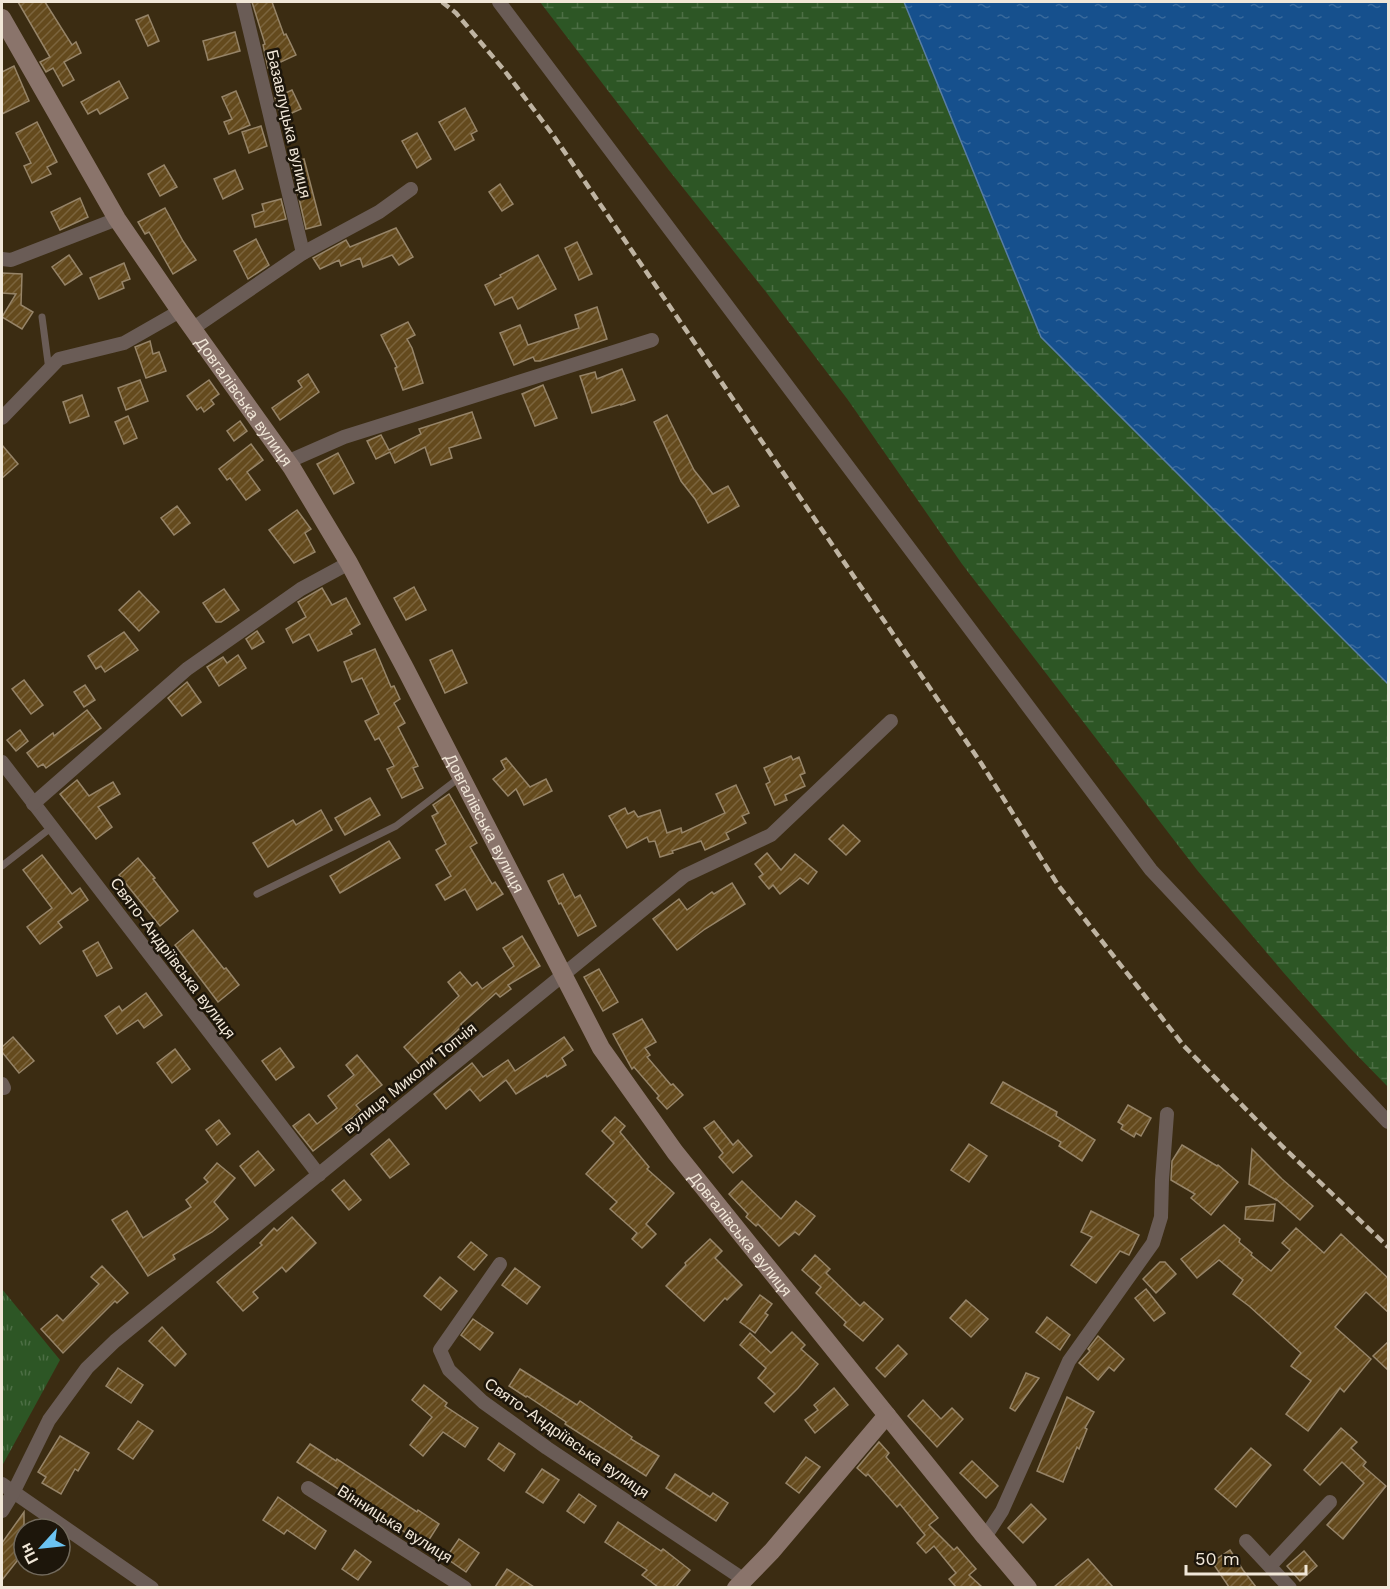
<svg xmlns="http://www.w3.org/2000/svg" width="1390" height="1589" font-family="'Work Sans',sans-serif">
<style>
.grass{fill:url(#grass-tufts)}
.wetland{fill:url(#wetland-marsh)}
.water{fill:url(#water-ripples);stroke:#587da4;stroke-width:1.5}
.building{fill:url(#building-hatch);stroke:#968468;stroke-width:1.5}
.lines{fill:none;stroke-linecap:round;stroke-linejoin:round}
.lane{stroke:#6a5c56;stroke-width:7}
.street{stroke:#6a5c56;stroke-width:14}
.secondary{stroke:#8a746b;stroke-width:18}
.rail{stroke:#bfb4a2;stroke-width:4.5;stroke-dasharray:9 4.5;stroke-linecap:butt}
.labels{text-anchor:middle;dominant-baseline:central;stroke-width:5;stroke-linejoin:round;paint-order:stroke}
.street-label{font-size:16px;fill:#f1e7d8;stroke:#1d160b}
</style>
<defs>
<pattern id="grass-tufts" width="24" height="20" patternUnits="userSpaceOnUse" patternTransform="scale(1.5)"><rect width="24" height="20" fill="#2d5625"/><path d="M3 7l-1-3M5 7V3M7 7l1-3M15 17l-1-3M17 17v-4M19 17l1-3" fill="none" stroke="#4c6e44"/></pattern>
<pattern id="wetland-marsh" width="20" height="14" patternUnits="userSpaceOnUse" patternTransform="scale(1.5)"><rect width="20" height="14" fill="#2d5625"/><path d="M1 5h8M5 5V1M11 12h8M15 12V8" fill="none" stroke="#4c6e44"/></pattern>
<pattern id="water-ripples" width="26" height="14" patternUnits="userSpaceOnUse" patternTransform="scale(1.5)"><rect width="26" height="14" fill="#16508d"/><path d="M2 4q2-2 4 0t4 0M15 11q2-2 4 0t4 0" fill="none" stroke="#38699c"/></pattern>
<pattern id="building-hatch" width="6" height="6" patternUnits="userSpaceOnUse" patternTransform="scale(1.5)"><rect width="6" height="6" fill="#644a1d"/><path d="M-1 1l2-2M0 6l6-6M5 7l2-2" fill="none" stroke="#7b643d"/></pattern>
</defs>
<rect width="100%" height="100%" fill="#3b2c12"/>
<polygon class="grass" points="2,1289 60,1360 2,1466"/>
<polygon class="wetland" points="540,2 904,2 1041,337 1388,684 1388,1087 1350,1048 1283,972 1197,870 962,564 848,400 766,292 668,169"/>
<polygon class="water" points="904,2 1388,2 1388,684 1041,337"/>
<g class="building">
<polygon points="18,2 45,2 72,45 76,42 81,53 64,62 74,80 63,86 53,68 46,72 40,62 50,57"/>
<polygon points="252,2 272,2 284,35 286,34 296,55 268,68 263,45 265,44"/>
<polygon points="148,15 159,41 148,46 136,20"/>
<polygon points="235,32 240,51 208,60 203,41"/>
<polygon points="14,66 29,101 2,114 2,72"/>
<polygon points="119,81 128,98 100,114 97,109 88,114 81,102"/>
<polygon points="292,90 301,109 281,118 275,98"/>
<polygon points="236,91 250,125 229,134 224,122 232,119 222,97"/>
<polygon points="465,108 477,131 471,134 474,140 455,150 439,122"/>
<polygon points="37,122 57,162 47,167 51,174 32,183 24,166 31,163 16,133"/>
<polygon points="261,126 267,146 249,153 242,132"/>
<polygon points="417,133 431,159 417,168 402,141"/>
<polygon points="304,159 321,225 306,229 291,163"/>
<polygon points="164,165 177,187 160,196 148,174"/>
<polygon points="235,170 243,189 223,199 214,179"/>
<polygon points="500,184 513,204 502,211 489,192"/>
<polygon points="80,198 88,217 60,230 51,212"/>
<polygon points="281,199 286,219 255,227 252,215 264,211 262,204"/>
<polygon points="165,208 183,241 196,260 173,274 149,232 145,234 138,222"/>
<polygon points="396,228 413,257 399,265 392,255 363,267 360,258 341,266 339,260 320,269 313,258 346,240 350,247"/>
<polygon points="256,239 269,265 248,279 234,251"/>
<polygon points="577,242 592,274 579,280 565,248"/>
<polygon points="69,255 82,274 65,285 52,267"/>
<polygon points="538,255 556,289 518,309 512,297 495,305 485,285 501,277 500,275"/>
<polygon points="124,263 130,279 122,282 124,288 99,299 90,278"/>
<polygon points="2,273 22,274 21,305 33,312 22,329 2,317 16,294 2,293"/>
<polygon points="597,307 607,339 540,361 535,361 533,357 514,365 500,333 520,325 528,345 579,328 575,315"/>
<polygon points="408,322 415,335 407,339 412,348 423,383 403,390 395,368 397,367 381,335"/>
<polygon points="150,341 153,354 159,352 166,371 146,378 135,347"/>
<polygon points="622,369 635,400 621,405 621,404 592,413 580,376 595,372 597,379"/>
<polygon points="308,374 319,392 280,420 272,408 302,387 298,381"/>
<polygon points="140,380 148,401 126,410 118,388"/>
<polygon points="209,380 219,394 211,400 214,404 204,412 201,407 197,410 187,396"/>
<polygon points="543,385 557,418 535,426 522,394"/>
<polygon points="82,395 89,416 70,423 63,402"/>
<polygon points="472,412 481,438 449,448 452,458 431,465 425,447 395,463 390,452 376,459 367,441 381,435 389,450 421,434 419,429"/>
<polygon points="667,415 694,470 713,494 728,486 739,506 708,523 695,499 681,481 654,422"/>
<polygon points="128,416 137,438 124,444 115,422"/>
<polygon points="240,421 247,431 234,441 227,431"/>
<polygon points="251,444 263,460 247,472 260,490 246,500 230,478 227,480 219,469"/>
<polygon points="2,445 18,464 2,478"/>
<polygon points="338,453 354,483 334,494 317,464"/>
<polygon points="177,506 190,523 174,535 161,518"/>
<polygon points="297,510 311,529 305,533 315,552 294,563 269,530"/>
<polygon points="414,587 426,610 406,620 394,598"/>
<polygon points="322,588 332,605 346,598 360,624 350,630 352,634 318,651 309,634 293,643 286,629 306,617 298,602"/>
<polygon points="224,589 239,610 221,622 216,622 203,603"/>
<polygon points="139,591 159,612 139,631 119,610"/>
<polygon points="257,631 264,642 252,649 246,639"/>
<polygon points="124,632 138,650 105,672 101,666 96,669 88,656"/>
<polygon points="375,649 391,687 394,686 400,699 394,703 405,723 398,727 418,766 413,768 423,788 402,798 387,769 394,766 379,738 375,740 365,721 379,714 362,678 352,682 344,662"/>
<polygon points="452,650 467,683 445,693 430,660"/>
<polygon points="238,655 246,668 219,686 207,667 223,657 227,663"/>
<polygon points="24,680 43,705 31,714 12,689"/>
<polygon points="187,682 201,702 182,716 168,698"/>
<polygon points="85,685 95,700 84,707 74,692"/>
<polygon points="87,710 101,728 46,768 43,764 38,767 27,753 53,733 54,736"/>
<polygon points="20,730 28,741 16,751 7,740"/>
<polygon points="791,756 793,760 799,757 805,773 800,775 805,786 785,795 787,800 775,805 766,784 770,782 764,768"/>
<polygon points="506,758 530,787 546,779 552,791 524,805 516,789 508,796 493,779 505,769 501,761"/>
<polygon points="77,780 89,796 113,782 120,794 98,807 112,827 96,839 60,794"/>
<polygon points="736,785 749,813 742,816 746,823 726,833 729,839 705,850 701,841 672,851 673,853 660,857 655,841 649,842 647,837 627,848 609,816 625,808 628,814 634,811 638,817 660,810 667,833 681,828 682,833 725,813 716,794"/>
<polygon points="449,794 477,843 470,847 492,884 495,882 503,894 477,910 465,889 445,900 436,885 451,876 436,850 446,844 432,816 438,813 433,805"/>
<polygon points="370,798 380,815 345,835 335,818"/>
<polygon points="321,810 332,830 268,867 253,843 293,820 296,825"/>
<polygon points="843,825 860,841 846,855 829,839"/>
<polygon points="389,841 400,858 340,893 330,876"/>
<polygon points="767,853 781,870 795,854 817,872 808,884 800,878 780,894 773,885 769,889 759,877 763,874 755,864"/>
<polygon points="42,855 72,894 80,888 88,900 58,922 62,927 40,944 27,927 52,908 23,870"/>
<polygon points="138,858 155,878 153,879 178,911 160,926 119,875"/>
<polygon points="563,874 575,898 580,895 596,926 578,936 561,903 559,904 548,881"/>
<polygon points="732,883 745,904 705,929 677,950 653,919 679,899 687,910 712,892 714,894"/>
<polygon points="193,930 224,969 226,968 239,985 218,1002 175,945"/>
<polygon points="522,936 540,966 508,985 511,989 500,997 496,993 461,1024 462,1026 420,1065 404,1047 459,996 448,982 460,972 472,986 477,982 482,989 514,966 503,948"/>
<polygon points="98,942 112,968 97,976 83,951"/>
<polygon points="599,969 618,1002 603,1011 584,977"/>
<polygon points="146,993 162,1015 144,1028 138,1020 117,1034 105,1016 119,1006 122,1011"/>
<polygon points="642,1019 656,1042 645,1048 650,1055 647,1057 671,1085 673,1084 683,1095 667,1109 657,1098 659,1096 634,1067 632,1069 613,1034"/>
<polygon points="13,1037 34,1061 19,1073 2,1052 2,1047"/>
<polygon points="564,1037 573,1050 562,1058 566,1065 547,1077 546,1075 516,1094 506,1080 480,1101 470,1089 446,1109 434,1094 472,1063 483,1077 508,1060 515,1071"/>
<polygon points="280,1048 294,1067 276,1080 262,1061"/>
<polygon points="175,1049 190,1069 172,1083 157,1063"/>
<polygon points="357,1055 382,1085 356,1105 361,1111 343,1125 344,1127 313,1151 293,1126 309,1114 317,1124 337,1108 328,1096 354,1075 346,1065"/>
<polygon points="1003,1082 1057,1112 1056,1116 1095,1140 1082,1161 1059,1146 1061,1142 991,1103"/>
<polygon points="1128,1105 1151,1118 1141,1136 1136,1133 1134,1137 1121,1129 1123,1125 1118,1122"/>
<polygon points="615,1117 625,1126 620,1132 649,1167 647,1169 674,1193 646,1224 656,1234 642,1248 632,1239 637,1233 610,1209 617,1202 586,1174 614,1143 602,1131"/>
<polygon points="219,1120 230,1134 217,1145 206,1130"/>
<polygon points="714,1121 733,1145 738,1140 752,1156 733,1173 719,1157 723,1153 704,1128"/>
<polygon points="389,1139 409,1164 390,1178 371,1154"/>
<polygon points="969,1144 987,1156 969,1182 951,1170"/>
<polygon points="1182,1145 1217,1166 1218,1165 1238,1182 1211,1215 1191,1198 1195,1194 1171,1180 1172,1161"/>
<polygon points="1252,1149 1282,1179 1313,1206 1300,1220 1276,1199 1276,1200 1249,1184"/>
<polygon points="258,1151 274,1170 255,1186 240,1166"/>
<polygon points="217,1163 235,1178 214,1202 228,1219 212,1232 173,1255 175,1259 148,1276 112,1220 127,1211 143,1238 191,1207 186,1200 208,1182 204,1178"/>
<polygon points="344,1180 361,1200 349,1210 332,1190"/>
<polygon points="742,1181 781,1219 796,1201 815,1216 799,1235 795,1232 779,1246 758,1224 756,1226 746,1217 748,1214 729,1194"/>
<polygon points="1275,1204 1273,1221 1245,1219 1246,1207"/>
<polygon points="1091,1211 1139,1235 1129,1255 1120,1251 1096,1283 1071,1265 1092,1237 1081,1232"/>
<polygon points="292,1217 316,1243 286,1272 282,1267 253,1292 258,1298 243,1311 217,1282 262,1245 260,1243 274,1228 277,1231"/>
<polygon points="1224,1225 1240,1239 1239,1242 1252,1253 1251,1255 1271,1271 1290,1250 1282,1243 1296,1228 1324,1253 1341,1234 1389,1279 1389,1313 1366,1292 1335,1327 1371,1359 1344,1392 1340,1388 1308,1431 1286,1414 1311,1381 1291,1366 1301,1353 1249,1306 1233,1294 1243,1280 1219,1260 1197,1278 1181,1259"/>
<polygon points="710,1239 722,1251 715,1258 742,1285 727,1300 725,1298 704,1321 666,1286 686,1265 685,1263"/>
<polygon points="471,1242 487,1255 474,1270 458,1257"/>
<polygon points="815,1255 830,1269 826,1273 860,1306 864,1302 883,1319 863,1341 844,1325 846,1322 816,1293 821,1287 802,1270"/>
<polygon points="1160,1262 1165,1262 1176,1274 1156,1293 1143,1279"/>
<polygon points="102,1266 128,1293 117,1303 115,1301 63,1353 41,1329 57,1315 63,1321 99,1284 91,1277"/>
<polygon points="515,1268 540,1287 527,1304 502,1285"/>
<polygon points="440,1277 457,1291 441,1310 424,1296"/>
<polygon points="1146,1289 1165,1313 1154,1321 1135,1298"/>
<polygon points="760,1295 772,1304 765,1313 768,1315 755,1333 740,1322"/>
<polygon points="966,1300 988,1319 971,1337 950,1318"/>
<polygon points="1047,1317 1070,1335 1060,1350 1036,1332"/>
<polygon points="473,1319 493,1333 480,1350 461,1335"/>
<polygon points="162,1327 186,1354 175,1366 149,1341"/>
<polygon points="792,1332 805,1345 801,1349 818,1364 798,1388 774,1412 765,1403 775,1394 758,1378 766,1368 740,1345 750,1333 771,1353"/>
<polygon points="1098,1336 1124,1359 1114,1371 1109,1367 1098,1380 1079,1363 1090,1351 1088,1349"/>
<polygon points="1389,1341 1389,1371 1373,1356"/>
<polygon points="898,1345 907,1354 885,1377 876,1368"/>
<polygon points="118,1368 143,1385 131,1403 106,1386"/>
<polygon points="520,1369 577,1405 580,1401 632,1437 631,1439 659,1456 646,1476 565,1424 566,1422 527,1396 526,1397 509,1386"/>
<polygon points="1026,1373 1039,1378 1015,1411 1010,1408"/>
<polygon points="424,1385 447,1403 445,1406 478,1428 465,1447 443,1432 423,1456 410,1445 432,1417 412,1400"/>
<polygon points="834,1388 848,1405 815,1433 805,1420 818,1410 814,1405"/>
<polygon points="1067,1397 1094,1412 1085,1428 1087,1429 1079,1449 1077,1447 1063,1482 1037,1471"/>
<polygon points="923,1400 941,1419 952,1408 963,1419 937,1447 908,1416"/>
<polygon points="138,1421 153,1431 133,1459 118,1449"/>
<polygon points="1341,1428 1357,1442 1351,1448 1366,1462 1363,1466 1386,1486 1343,1539 1327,1525 1364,1483 1342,1462 1320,1485 1304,1470"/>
<polygon points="60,1436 89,1453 78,1471 75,1469 61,1494 42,1483 46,1477 38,1472"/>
<polygon points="879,1442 889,1453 886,1457 938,1518 929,1525 954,1550 957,1547 976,1569 969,1575 982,1587 956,1587 949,1579 956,1573 934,1546 926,1553 917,1543 925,1535 900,1504 897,1507 868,1474 866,1476 857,1468"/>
<polygon points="499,1443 515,1454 504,1471 488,1459"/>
<polygon points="310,1444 336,1461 337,1459 417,1512 418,1510 439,1524 425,1546 347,1493 346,1494 297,1462"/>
<polygon points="1251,1448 1271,1465 1236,1507 1215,1489"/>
<polygon points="806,1457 820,1467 799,1493 786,1483"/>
<polygon points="972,1461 998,1486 986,1498 960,1473"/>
<polygon points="542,1469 559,1480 543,1503 526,1492"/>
<polygon points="675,1474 710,1497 713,1493 728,1503 716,1521 666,1488"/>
<polygon points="579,1494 596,1506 584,1523 567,1511"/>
<polygon points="278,1497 326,1531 315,1549 287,1530 284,1534 263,1520"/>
<polygon points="1031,1504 1046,1519 1023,1543 1008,1528"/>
<polygon points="24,1512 24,1552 2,1580 2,1543"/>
<polygon points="618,1522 661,1551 663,1549 690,1570 676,1587 658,1587 642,1575 647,1570 605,1542"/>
<polygon points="459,1539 479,1553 466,1572 446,1558"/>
<polygon points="355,1550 371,1562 358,1580 342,1569"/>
<polygon points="1230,1550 1243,1570 1256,1587 1229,1587 1212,1562"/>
<polygon points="1304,1551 1317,1566 1300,1581 1287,1566"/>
<polygon points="1088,1559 1113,1587 1054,1587"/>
<polygon points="507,1569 534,1587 495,1587"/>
</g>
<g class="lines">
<g class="lane">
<polyline points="42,317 49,370"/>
<polyline points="2,866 52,827"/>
<polyline points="257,894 396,826 459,778"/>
</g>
<g class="street">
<polyline points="243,2 303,253"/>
<polyline points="499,2 1151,870 1388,1122"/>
<polyline points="2,259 11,260 117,219"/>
<polyline points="192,329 303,253 379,212 411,189"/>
<polyline points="2,418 59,359 124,343 180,311"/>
<polyline points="287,462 344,437 652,340"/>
<polyline points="2,762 319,1175"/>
<polyline points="33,804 187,669 301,589 349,563"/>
<polyline points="2,1084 4,1088"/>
<polyline points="500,1264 440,1350 449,1370 483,1402 547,1448 743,1579"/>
<polyline points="2,1484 152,1588"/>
<polyline points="308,1488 465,1588"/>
<polyline points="2,1511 13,1493 49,1420 87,1368 115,1341 684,876 771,835 891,721"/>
<polyline points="985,1537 1002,1511 1069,1361 1153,1243 1161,1217 1162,1180 1167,1114"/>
<polyline points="1246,1541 1290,1588"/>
<polyline points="1270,1566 1330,1502"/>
</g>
<g class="secondary">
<path id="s1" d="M 2,18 L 117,219 L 180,311 L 292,468 L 349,563 L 405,668 L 601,1048 L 675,1152 L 985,1537 L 1028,1588"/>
<polyline points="736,1588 772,1551 887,1415"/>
</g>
<polyline class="rail" points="442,2 456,13 504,70 553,135 981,763 1058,885 1184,1046 1283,1147 1388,1247"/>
</g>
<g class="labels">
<g class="street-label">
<text transform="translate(289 124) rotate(77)">Базавлуцька вулиця</text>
<text stroke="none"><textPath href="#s1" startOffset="454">Довгалівська вулиця</textPath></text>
<text stroke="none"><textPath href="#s1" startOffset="940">Довгалівська вулиця</textPath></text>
<text transform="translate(173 958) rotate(53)">Свято-Андріївська вулиця</text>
<text transform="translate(410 1078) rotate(-39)">вулиця Миколи Топчія</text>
<text stroke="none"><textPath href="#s1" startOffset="1426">Довгалівська вулиця</textPath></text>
<text transform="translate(567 1438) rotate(35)">Свято-Андріївська вулиця</text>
<text transform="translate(395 1524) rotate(32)">Вінницька вулиця</text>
</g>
</g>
<rect width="1390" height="1589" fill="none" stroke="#f1e7d8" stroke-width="6"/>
<g transform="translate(42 1547) rotate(243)"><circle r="28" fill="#1d160b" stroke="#726a5d" stroke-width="1.5"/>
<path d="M0-4.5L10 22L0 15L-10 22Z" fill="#6bc3f2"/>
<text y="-9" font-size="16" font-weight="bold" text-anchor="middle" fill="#f1e7d8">Пн</text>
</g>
<path d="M1186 1565v9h120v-9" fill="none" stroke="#f1e7d8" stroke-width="3"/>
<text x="1195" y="1565" font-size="18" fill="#f1e7d8" stroke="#1d160b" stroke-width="4.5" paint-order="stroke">50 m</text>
</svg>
